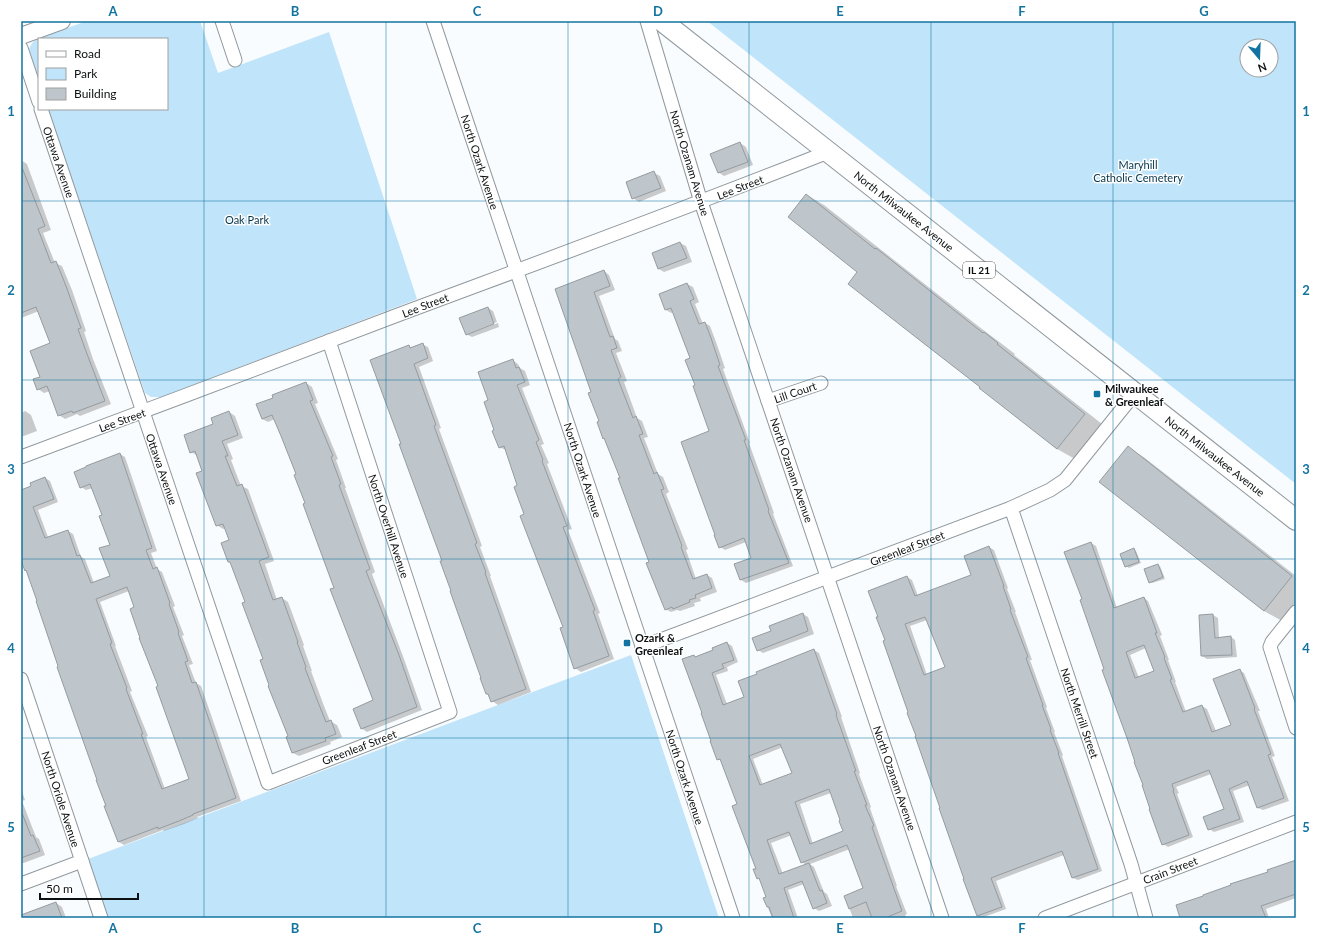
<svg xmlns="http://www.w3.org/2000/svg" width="1317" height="939" font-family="Lato,sans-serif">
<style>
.green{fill:#c0e4fa;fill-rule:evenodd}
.shadow{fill:#0003;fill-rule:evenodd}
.building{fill:#bec6cb;stroke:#959ca1;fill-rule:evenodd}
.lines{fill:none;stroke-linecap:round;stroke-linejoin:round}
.minor-casing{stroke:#91999e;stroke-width:15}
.tertiary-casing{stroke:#91999e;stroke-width:18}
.primary-casing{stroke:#91999e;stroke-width:22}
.minor{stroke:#fff;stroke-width:13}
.tertiary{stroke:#fff;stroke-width:16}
.primary{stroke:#fff;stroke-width:20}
.grid{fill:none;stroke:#1374a1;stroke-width:1;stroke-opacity:0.55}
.poi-dot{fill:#1374a1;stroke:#fff;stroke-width:1.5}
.labels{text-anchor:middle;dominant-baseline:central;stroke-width:3;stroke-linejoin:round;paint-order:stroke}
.shield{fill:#fff;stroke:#565858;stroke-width:1}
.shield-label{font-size:10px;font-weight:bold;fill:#0d1011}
.street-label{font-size:11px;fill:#0d1011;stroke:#fff}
.park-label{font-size:11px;fill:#04344b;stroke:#fff}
.poi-label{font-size:11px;font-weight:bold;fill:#0d1011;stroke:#fff;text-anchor:start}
.neatline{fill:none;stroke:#1374a1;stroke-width:1.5}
.grid-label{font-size:13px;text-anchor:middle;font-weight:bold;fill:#1374a1}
</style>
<rect width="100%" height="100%" fill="#f9fcfe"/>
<g class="green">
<polygon points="87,21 200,21 218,73 329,32 417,299 162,397 151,397 145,393 48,109 167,109 167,39 39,39 39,82 29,49 32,43 39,38"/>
<path d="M 707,21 L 1296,21 L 1296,484 ZM 1247,46 L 1271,46 L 1271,70 L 1247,70 Z"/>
<polygon points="631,655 719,918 108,918 88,859"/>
</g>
<g class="shadow">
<polygon points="740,143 746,147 753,165 724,176 718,172"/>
<polygon points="21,160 27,164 51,230 43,233 55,263 62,266 72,290 86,331 84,332 93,359 111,404 80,416 77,414 65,419 59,415 50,391 44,393 38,389 51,344 39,311 21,318"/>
<polygon points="654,173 660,176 666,191 639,202 633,198"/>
<polygon points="807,195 824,205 982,329 1002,344 1015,354 1014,355 1102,424 1075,459 1057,449 858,272"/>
<polygon points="680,243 686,246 692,262 664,272 659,269"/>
<polygon points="604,271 609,275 615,290 599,296 615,339 618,341 622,351 616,353 627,381 624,382 637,418 642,421 648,437 644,438 658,474 663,477 669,492 666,494 688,549 686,550 696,579 707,575 712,578 717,592 700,598 701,601 694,603 695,606 680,611 677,610 671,612 665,609 621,478 606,439 603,438 593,392 556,289"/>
<polygon points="687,284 693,287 699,302 695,304 703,324 705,323 710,326 716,342 725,368 723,369 750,443 749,443 774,513 773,514 793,566 746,583 741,580 735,564 752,558 746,542 725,550 720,547 710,432 696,385 691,358 673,312 671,313 666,310 660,294"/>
<polygon points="488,308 493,311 497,322 469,332 469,334 498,323 499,327 472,337 466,334"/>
<polygon points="422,344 428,347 433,361 419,367 441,428 439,429 482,546 480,547 491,576 490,576 531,692 498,705 492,701 490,695 487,694 443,561 402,444 409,346 412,348"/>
<polygon points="512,360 518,364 520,368 525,371 530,385 522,388 544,444 541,445 549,463 547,464 572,529 568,530 600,613 598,614 614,659 581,672 575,668 564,628 526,515 519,486 506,450 499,447 490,401"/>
<polygon points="306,383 312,387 318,403 315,404 338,459 336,460 346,488 345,488 375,572 372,574 404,659 422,710 367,732 361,728 375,701 335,588 297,475 275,419 268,422 262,419 274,398"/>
<polygon points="25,411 31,415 37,431 21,437 21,413"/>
<polygon points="229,412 235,416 243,438 227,444 233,459 231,460 241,486 248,489 274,561 265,564 277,600 282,598 288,602 304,645 303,646 312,671 311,671 324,706 330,721 337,725 342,737 330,742 331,744 299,756 293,753 287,737 289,737 246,603 230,541 226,528 223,529 217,525 204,471 198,456 191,452 214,425"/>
<polygon points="1128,447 1145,458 1296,576 1296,603 1282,621 1264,611 1101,482"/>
<path d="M 120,454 L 125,457 L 157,551 L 151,553 L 157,569 L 162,572 L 175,606 L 173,607 L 184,635 L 182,636 L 193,664 L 189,665 L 196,683 L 201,686 L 241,801 L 197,817 L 198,818 L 184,824 L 164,831 L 163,830 L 124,845 L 119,842 L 106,807 L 107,806 L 28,571 L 25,570 L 21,558 L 21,491 L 32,487 L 45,478 L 50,481 L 58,502 L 38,510 L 48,537 L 68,531 L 73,534 L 81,557 L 85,559 L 94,583 L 111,577 L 111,545 L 104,516 L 93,488 L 86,490 L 81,487 ZM 129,591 L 135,608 L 159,686 L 190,780 L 165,789 L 146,737 L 148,736 L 130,692 L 132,691 L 115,646 L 116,646 L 100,602 Z"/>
<path d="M 1091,543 L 1096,546 L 1117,608 L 1144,598 L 1148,601 L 1162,635 L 1160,636 L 1169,660 L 1168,660 L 1176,682 L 1175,682 L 1186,712 L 1202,706 L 1207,709 L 1216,731 L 1232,725 L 1239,670 L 1244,673 L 1260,711 L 1258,711 L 1275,756 L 1272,757 L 1289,801 L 1263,810 L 1258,808 L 1250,785 L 1233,791 L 1244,822 L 1214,832 L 1209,829 L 1225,809 L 1211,774 L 1176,787 L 1179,793 L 1177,794 L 1193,837 L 1168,847 L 1163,844 L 1083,600 ZM 1146,648 L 1155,671 L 1139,678 L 1130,655 Z"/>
<path d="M 989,547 L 994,550 L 1008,588 L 1007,589 L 1016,612 L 1015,612 L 1032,660 L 1030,660 L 1047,707 L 1046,708 L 1055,732 L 1054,732 L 1063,755 L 1062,756 L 1102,871 L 1078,880 L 1073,878 L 1064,855 L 996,881 L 1006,909 L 981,918 L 978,916 L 964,880 L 965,880 L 879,617 L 907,577 L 912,580 L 918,596 L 972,575 ZM 927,620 L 947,667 L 927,675 L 910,626 Z"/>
<polygon points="1134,549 1136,551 1141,563 1129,568 1126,566"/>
<polygon points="1158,565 1160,566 1165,579 1152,583 1150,582"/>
<polygon points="803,614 808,617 814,634 763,653 758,650"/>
<polygon points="1213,615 1218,618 1219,638 1231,637 1235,640 1237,657 1207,659 1202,656 1200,616"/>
<path d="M 727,643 L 732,646 L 738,662 L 727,667 L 728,671 L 716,675 L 727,704 L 746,697 L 814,650 L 819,653 L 842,717 L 841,717 L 860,773 L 859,774 L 871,807 L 870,808 L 897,886 L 896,886 L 907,914 L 905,915 L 907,918 L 853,918 L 845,896 L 864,889 L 850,849 L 810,864 L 814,867 L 824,892 L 827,894 L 832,906 L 819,911 L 814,908 L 804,884 L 788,890 L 798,918 L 772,918 L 764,898 L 767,897 L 760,880 L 758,878 L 757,869 L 739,804 L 722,761 L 718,759 L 693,656 L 696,657 L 715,650 ZM 783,747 L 793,773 L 763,785 L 753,759 ZM 831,793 L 842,821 L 844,832 L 813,844 L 800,804 ZM 792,835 L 802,862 L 806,865 L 783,874 L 771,843 Z"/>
<polygon points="21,788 25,800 22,801 36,837 39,839 45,855 21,864"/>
<polygon points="1296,861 1296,898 1266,909 1269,918 1181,918 1269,873"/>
<polygon points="56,903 62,907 66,918 24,918"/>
</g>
<g class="building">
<polygon points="740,142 748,162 718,173 710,154"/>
<polygon points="21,165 45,226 38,229 51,263 56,261 66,286 81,328 78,329 87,354 105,401 73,413 72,411 58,416 47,386 37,390 33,379 40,377 30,351 50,343 36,307 21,313"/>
<polygon points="654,171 661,188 632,199 626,182"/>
<polygon points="806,194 875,249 876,248 964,318 983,333 984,332 998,343 997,344 1085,414 1057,449 979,388 980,387 922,342 848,284 857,272 788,217"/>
<polygon points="680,242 687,258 658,269 652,253"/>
<polygon points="604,270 610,286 594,292 610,337 613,336 617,348 611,350 621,377 618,379 633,418 636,416 643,434 639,435 654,474 657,472 664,489 661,490 682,546 681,547 693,579 707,574 712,588 695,595 696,598 689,600 690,602 673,609 672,607 665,610 646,563 649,562 618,478 620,478 604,438 603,439 597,422 599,421 588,393 591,392 555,289"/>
<polygon points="687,283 694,299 690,301 699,324 705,322 711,338 720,365 718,366 746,440 744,440 769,510 768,511 789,563 740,580 734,564 751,558 744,538 719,548 714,535 715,535 681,442 709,431 693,386 695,385 685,360 690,358 671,308 665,310 659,294"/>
<polygon points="488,307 494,324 466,335 459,318"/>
<polygon points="423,343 428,358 414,364 436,425 434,426 477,543 475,544 486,572 485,573 526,689 491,702 488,694 486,694 480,678 481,678 450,591 451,591 440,561 442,561 399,444 401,444 370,360 409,345 410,348"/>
<polygon points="513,359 516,368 519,367 525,382 517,385 539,440 536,442 543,460 542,461 567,526 563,527 595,610 593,611 609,656 574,669 560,628 563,627 520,516 524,514 514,487 517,485 504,446 499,448 492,431 494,430 484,402 488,400 478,372"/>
<polygon points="306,382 313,400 310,401 333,456 331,457 341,484 339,485 370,569 366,571 399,655 417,707 361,729 353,709 373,700 330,589 334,588 303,504 305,503 294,475 296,474 281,436 272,415 262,419 256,404 273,398 272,395"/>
<polygon points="229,411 238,435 222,441 228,456 225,456 237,486 242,484 269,557 259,561 273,600 282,597 298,642 297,642 306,667 305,668 318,702 326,722 331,720 336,734 325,738 326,741 292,753 286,737 288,736 268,686 269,685 260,660 263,659 242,603 245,602 230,562 228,562 221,543 229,540 223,524 216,526 196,473 202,471 195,451 190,453 184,435 213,424 211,418"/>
<polygon points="1128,446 1292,576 1264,611 1099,482"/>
<path d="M 120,453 L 152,548 L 146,550 L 153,569 L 157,567 L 170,603 L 169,604 L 179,632 L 178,633 L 188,661 L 185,662 L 192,683 L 196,682 L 236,798 L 193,814 L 193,815 L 179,821 L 158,829 L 158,827 L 118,842 L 104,806 L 106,806 L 96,780 L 97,780 L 57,667 L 58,666 L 36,601 L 37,601 L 26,570 L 25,571 L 21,561 L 21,490 L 31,486 L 30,483 L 45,477 L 54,499 L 33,507 L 45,538 L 68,530 L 77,556 L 80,555 L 91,583 L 110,576 L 99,548 L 110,545 L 99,516 L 102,515 L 90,484 L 80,488 L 74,472 L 86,467 L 86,466 ZM 127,587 L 134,607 L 130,609 L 140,638 L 139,638 L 158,686 L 156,687 L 189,779 L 162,789 L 141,734 L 143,734 L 126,689 L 127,688 L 110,644 L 112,643 L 96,599 Z"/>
<path d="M 1091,542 L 1114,608 L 1144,597 L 1157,633 L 1155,633 L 1165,657 L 1164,658 L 1172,679 L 1170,680 L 1183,712 L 1202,705 L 1212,732 L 1231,725 L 1213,679 L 1240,669 L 1255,708 L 1254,709 L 1271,754 L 1268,755 L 1284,798 L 1257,808 L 1247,781 L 1229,789 L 1240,819 L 1208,830 L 1203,817 L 1224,809 L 1209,770 L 1172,784 L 1174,791 L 1173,791 L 1189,835 L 1162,845 L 1149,809 L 1150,809 L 1142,785 L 1143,785 L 1134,762 L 1135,762 L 1127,738 L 1102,670 L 1104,669 L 1080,600 L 1082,599 L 1064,552 ZM 1144,645 L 1154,671 L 1135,678 L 1126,652 Z"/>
<path d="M 989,546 L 1004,586 L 1003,586 L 1011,609 L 1010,610 L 1028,657 L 1026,658 L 1043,705 L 1042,705 L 1051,729 L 1050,730 L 1059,753 L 1058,753 L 1098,869 L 1072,878 L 1062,851 L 991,878 L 1002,907 L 977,916 L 963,879 L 964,879 L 939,808 L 940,808 L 915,736 L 916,736 L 907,713 L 908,712 L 883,641 L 885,640 L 876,617 L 878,617 L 868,591 L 907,576 L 915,596 L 971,575 L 964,556 ZM 925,617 L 945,667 L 924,675 L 905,624 Z"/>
<polygon points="1134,548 1139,562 1125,567 1120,554"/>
<polygon points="1158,564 1163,577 1149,583 1144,569"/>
<polygon points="803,613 808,631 757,651 752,638 771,631 769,626"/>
<polygon points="1213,614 1215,638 1231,636 1232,655 1201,656 1199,615"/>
<path d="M 727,642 L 734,660 L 722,664 L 724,668 L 712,673 L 723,705 L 744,697 L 738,681 L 757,674 L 756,672 L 814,649 L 837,714 L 836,715 L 856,771 L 854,771 L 867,805 L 865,805 L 874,826 L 872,827 L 902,911 L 885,918 L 872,918 L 866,902 L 849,909 L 844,896 L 863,888 L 847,845 L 801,863 L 789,832 L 767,840 L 779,874 L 809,863 L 820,891 L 822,890 L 827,903 L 813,909 L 802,881 L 784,888 L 794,918 L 773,918 L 769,907 L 767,907 L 763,898 L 766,897 L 759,878 L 757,879 L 753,869 L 756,869 L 732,806 L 737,804 L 720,759 L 717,760 L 710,741 L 711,741 L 701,713 L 702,713 L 682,659 L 694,655 L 695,657 L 713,650 L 712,648 ZM 780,744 L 792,773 L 760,785 L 749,756 ZM 829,789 L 840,820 L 839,821 L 843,831 L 810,844 L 795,802 Z"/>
<polygon points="21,813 22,813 31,836 33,835 40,851 21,858"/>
<polygon points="1296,860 1296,894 1261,906 1266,918 1180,918 1176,905 1203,896 1203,895 1231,885 1230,884 1268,872 1267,870"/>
<polygon points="56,902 62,918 21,918 21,915"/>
</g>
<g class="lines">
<g class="minor-casing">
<g id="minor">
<polyline points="222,21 235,60"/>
<polyline points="433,21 733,918"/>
<polyline points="647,21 701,202 942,918"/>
<polyline points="21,48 39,102"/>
<polyline points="41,109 268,783 450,712 329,341"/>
<polyline points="768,401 821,383"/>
<path d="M 21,457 C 149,410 275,361 403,313 C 545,260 687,208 828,152"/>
<polyline points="1011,508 1131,864 1146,918"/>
<polyline points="1296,612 1272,642 1270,647 1296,728"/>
<polyline points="642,647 1011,508 1050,490 1065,480 1135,393"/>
<polyline points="21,679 101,918"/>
<polyline points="21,884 82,861"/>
<polyline points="1045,918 1296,822"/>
</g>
</g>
<g class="tertiary-casing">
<polyline id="tertiary" points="21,36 62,21"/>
</g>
<g class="primary-casing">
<polyline id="primary" points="662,21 1296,520"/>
</g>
<use href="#minor" class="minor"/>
<use href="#tertiary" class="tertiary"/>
<use href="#primary" class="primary"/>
</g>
<path class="grid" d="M 204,21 L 204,918M 386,21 L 386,918M 568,21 L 568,918M 749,21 L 749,918M 931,21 L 931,918M 1113,21 L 1113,918M 21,201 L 1296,201M 21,380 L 1296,380M 21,559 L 1296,559M 21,738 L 1296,738"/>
<g class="poi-dot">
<rect x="1093" y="390" width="8" height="8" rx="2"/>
<rect x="623" y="639" width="8" height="8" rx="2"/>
</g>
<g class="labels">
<rect class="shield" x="963" y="262" width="32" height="16" rx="3"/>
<g class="shield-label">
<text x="979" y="270">IL 21</text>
</g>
<g class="street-label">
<text transform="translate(59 162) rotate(71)">Ottawa Avenue</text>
<text transform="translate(480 162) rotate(72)">North Ozark Avenue</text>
<text transform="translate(690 163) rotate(73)">North Ozanam Avenue</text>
<text transform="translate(740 187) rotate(-21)">Lee Street</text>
<text transform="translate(904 211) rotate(38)">North Milwaukee Avenue</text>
<text transform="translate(425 305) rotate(-21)">Lee Street</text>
<text transform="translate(795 392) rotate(-19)">Lill Court</text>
<text transform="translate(122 420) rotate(-20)">Lee Street</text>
<text transform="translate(1215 456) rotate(38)">North Milwaukee Avenue</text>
<text transform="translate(162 469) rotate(71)">Ottawa Avenue</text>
<text transform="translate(583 470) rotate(72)">North Ozark Avenue</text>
<text transform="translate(792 470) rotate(71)">North Ozanam Avenue</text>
<text transform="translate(389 526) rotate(72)">North Overhill Avenue</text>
<text transform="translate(907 548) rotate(-21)">Greenleaf Street</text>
<text transform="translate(1080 713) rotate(71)">North Merrill Street</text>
<text transform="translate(359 747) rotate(-21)">Greenleaf Street</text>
<text transform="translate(685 777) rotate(72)">North Ozark Avenue</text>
<text transform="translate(895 778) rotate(71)">North Ozanam Avenue</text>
<text transform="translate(61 799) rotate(72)">North Oriole Avenue</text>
<text transform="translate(1170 870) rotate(-21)">Crain Street</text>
</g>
<g class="park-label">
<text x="1138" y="164">Maryhill<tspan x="1138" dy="13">Catholic Cemetery</tspan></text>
<text x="247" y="219">Oak Park</text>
</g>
<g class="poi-label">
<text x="1105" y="388">Milwaukee<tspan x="1105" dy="13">&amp; Greenleaf</tspan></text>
<text x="635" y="637">Ozark &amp;<tspan x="635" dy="13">Greenleaf</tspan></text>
</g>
</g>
<rect width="1317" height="939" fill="none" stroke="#ffffff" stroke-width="44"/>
<rect x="38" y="38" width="130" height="72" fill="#ffffff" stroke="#9e9fa0"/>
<rect x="46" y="51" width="20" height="6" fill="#ffffff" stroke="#9e9fa0"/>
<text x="74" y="58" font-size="12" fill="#0d1011">Road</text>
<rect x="46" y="68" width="20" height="12" fill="#c0e4fa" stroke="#9e9fa0"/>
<text x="74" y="78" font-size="12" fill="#0d1011">Park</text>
<rect x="46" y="88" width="20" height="12" fill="#bec6cb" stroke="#9e9fa0"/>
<text x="74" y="98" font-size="12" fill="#0d1011">Building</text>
<g transform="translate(1259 58) rotate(161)"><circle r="19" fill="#ffffff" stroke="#9e9fa0"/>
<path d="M0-3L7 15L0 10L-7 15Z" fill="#1374a1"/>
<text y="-6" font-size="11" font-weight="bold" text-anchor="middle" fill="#0d1011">N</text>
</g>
<path d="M40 893v6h98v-6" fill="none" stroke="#0d1011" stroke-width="2"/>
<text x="46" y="893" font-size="12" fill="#0d1011" stroke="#ffffff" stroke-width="3" paint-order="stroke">50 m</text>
<rect x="22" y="22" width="1273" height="895" class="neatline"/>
<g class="grid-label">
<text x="113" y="16">A</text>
<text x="295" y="16">B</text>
<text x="477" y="16">C</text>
<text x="658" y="16">D</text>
<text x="840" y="16">E</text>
<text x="1022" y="16">F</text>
<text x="1204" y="16">G</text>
<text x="11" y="116">1</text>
<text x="1306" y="116">1</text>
<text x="11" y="295">2</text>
<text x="1306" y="295">2</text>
<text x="11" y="474">3</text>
<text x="1306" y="474">3</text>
<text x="11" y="653">4</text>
<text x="1306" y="653">4</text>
<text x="11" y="832">5</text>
<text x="1306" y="832">5</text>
<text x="113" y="933">A</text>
<text x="295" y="933">B</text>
<text x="477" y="933">C</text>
<text x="658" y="933">D</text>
<text x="840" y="933">E</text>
<text x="1022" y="933">F</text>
<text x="1204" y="933">G</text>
</g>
</svg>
